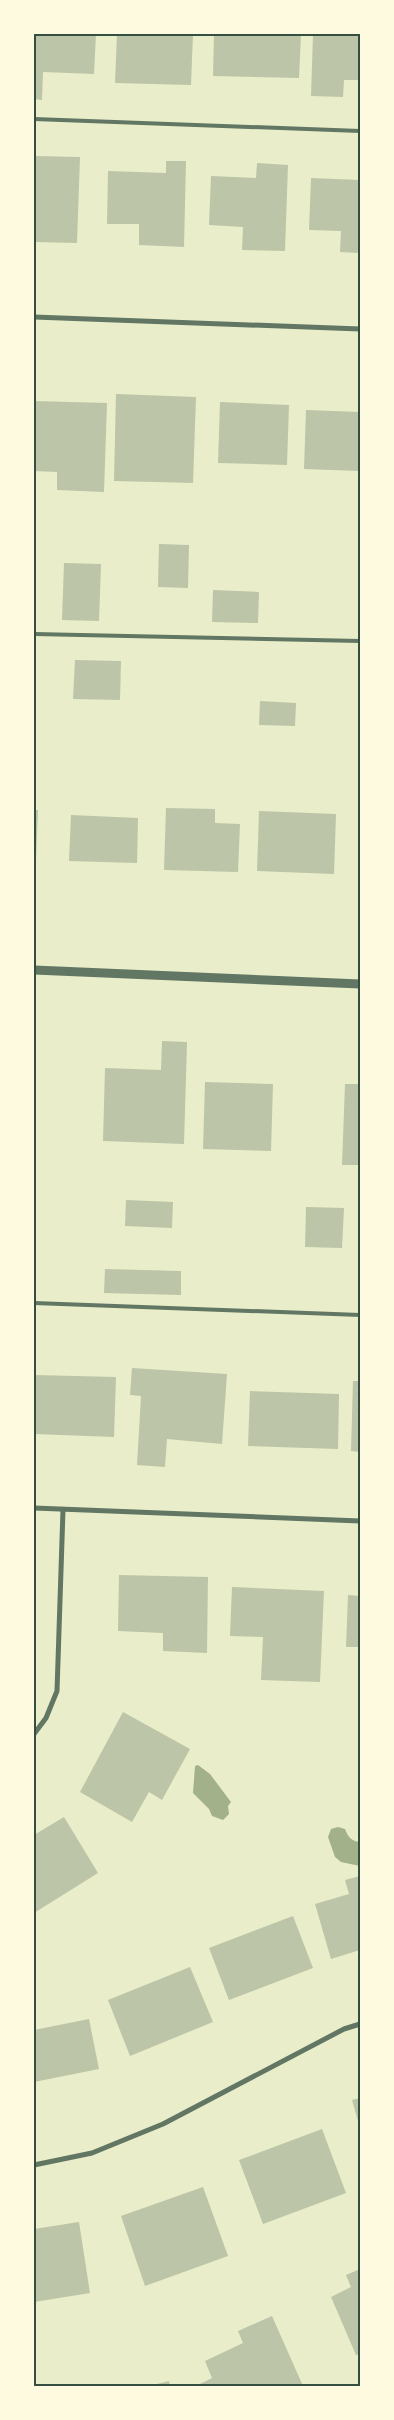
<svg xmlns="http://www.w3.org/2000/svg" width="394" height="2420" font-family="'DejaVu Sans',sans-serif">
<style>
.water{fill:#a3b18a}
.building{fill:#bcc5a7}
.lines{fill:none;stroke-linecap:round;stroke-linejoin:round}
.service{stroke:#617663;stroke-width:4}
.minor{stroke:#617663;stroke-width:5}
.tertiary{stroke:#617663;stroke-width:9}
.neatline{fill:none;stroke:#344e41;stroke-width:2}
</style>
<rect width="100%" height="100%" fill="#e9edc9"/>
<g class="water">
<polygon points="198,1765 210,1774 231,1802 228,1806 229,1814 223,1820 212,1816 209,1809 193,1793 195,1766"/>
<path d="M 338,1827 L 345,1829 C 348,1837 351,1841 360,1842 L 360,1866 L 341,1862 L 335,1857 L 328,1837 L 331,1829 Z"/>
</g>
<g class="building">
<polygon points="34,34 96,34 94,74 43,72 42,100 34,99"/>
<polygon points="117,34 193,34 191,85 115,83"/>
<polygon points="214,34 301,34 299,78 213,76"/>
<polygon points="313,34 360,34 360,80 344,80 343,97 311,96"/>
<polygon points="34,156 80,157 77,243 34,242"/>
<polygon points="166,161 186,161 184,247 139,245 139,224 107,224 108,171 166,173"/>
<polygon points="257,163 288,165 285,251 242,250 243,227 209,225 211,176 256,178"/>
<polygon points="311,178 360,180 360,253 340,252 341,231 309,230"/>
<polygon points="116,394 196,397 193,483 114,481"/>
<polygon points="34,401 107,403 104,492 57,490 57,472 34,471"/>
<polygon points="220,402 289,405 287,465 218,463"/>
<polygon points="306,410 360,412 360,471 304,469"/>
<polygon points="159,544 189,545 188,588 158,587"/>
<polygon points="64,563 101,564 99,621 62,620"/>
<polygon points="213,590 259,592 258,623 212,622"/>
<polygon points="75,660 121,661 120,700 73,699"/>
<polygon points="260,701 296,703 295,726 259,725"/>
<polygon points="166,808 215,809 215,823 240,824 238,872 164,870"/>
<polygon points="34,810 38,810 36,860 34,860"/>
<polygon points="259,811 336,814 334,874 257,871"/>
<polygon points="71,815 138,818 137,863 69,861"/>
<polygon points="162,1041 187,1042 184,1144 103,1141 105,1068 161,1070"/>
<polygon points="34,1077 36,1077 35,1099 34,1099"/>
<polygon points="205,1082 273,1084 271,1151 203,1149"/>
<polygon points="345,1084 360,1084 360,1165 342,1165"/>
<polygon points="126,1200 173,1202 172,1228 125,1226"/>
<polygon points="306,1207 344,1208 342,1248 305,1247"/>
<polygon points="105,1269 181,1271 181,1295 104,1293"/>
<polygon points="132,1368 227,1374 222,1444 167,1439 165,1467 137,1465 141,1396 130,1395"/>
<polygon points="34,1375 116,1377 114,1437 34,1434"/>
<polygon points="353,1381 360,1381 360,1452 351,1451"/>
<polygon points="250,1391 339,1394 338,1449 248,1446"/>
<polygon points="119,1575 208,1577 207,1653 163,1651 163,1633 118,1631"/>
<polygon points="232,1587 324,1591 320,1682 261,1680 263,1637 230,1636"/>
<polygon points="348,1595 360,1596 360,1647 346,1647"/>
<polygon points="123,1712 190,1749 162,1800 149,1792 132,1822 80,1792"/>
<polygon points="64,1817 98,1873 34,1913 34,1835"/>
<polygon points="360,1876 360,1950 331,1959 315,1904 349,1894 345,1880"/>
<polygon points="293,1916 313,1968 229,2000 209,1948"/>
<polygon points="190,1967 213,2022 130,2056 108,2000"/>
<polygon points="89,2019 99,2069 34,2082 34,2030"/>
<polygon points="360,2098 360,2128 352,2100"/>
<polygon points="322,2129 346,2193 263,2224 239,2160"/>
<polygon points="203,2187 228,2256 145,2286 121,2216"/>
<polygon points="79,2222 90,2293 34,2302 34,2229"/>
<polygon points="360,2269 360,2354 356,2355 331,2297 351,2287 346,2275"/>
<polygon points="272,2316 303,2386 196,2386 212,2378 205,2361 243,2343 238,2331"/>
<polygon points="169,2381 170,2386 149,2386"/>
</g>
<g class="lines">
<g class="service">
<polyline points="34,119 360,131"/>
<polyline points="34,634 360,641"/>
<polyline points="34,1303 360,1315"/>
</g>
<g class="minor">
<polyline points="34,317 360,329"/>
<polyline points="34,1508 360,1521"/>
<polyline points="34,1734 46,1718 57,1691 63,1510"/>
<polyline points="34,2165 92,2153 163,2124 344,2029 360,2024"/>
</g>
<polyline class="tertiary" points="34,970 360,984"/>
</g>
<rect width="394" height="2420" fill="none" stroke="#fefae0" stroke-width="70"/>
<rect x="35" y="35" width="324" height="2350" class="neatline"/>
</svg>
